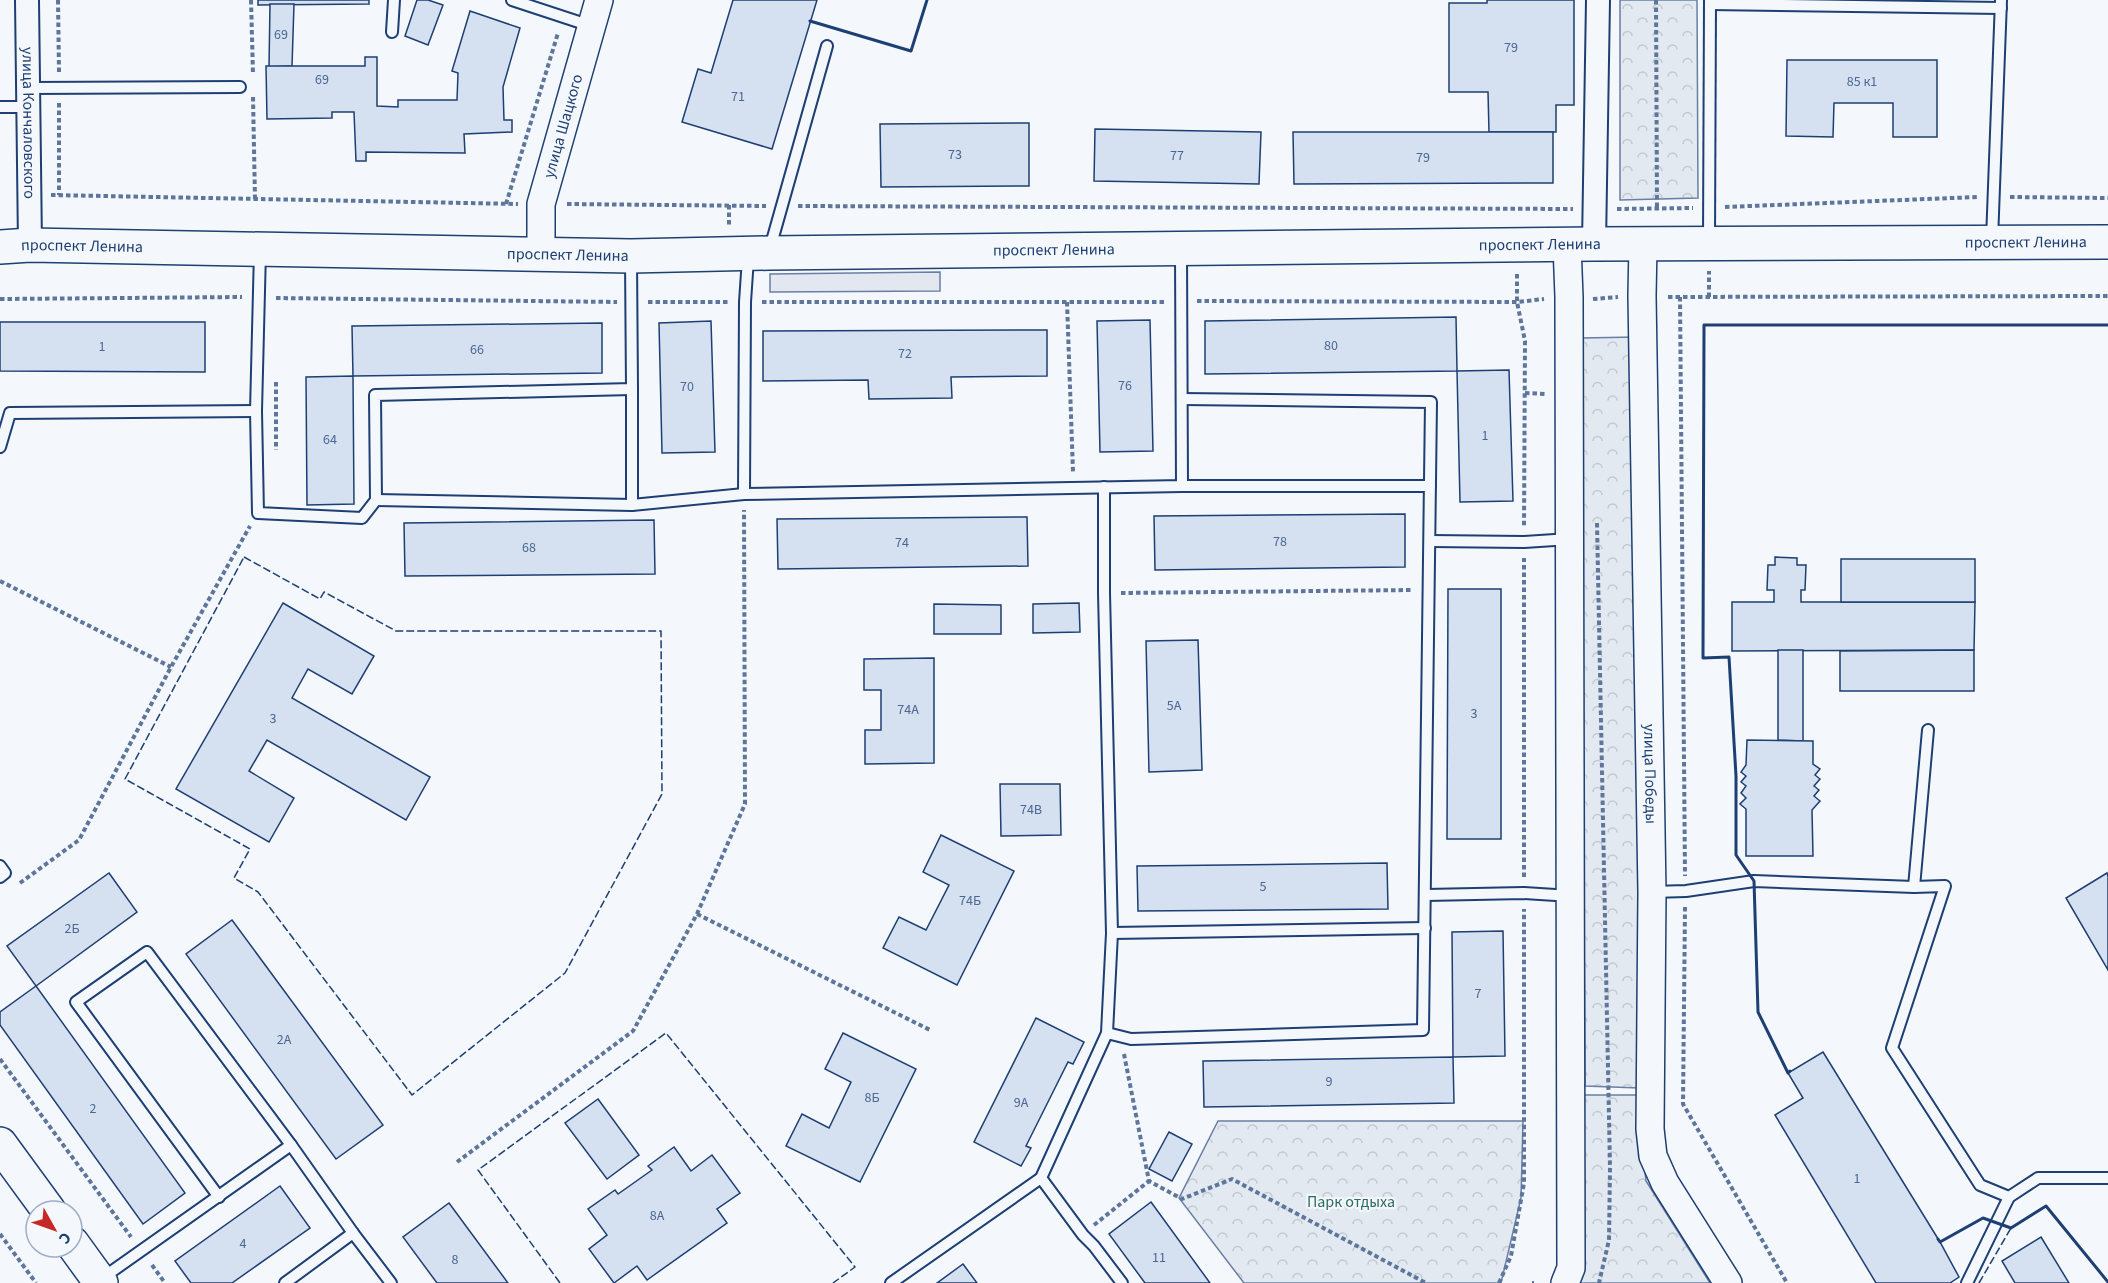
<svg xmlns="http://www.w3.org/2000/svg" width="2108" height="1283" font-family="'Source Sans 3',sans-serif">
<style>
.park{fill:url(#park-crowns);stroke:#687fa3;stroke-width:1.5}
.parking{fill:#e3e8f0;stroke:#687fa3;stroke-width:1.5}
.building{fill:#d5e0f0;stroke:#1d3f73;stroke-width:1.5}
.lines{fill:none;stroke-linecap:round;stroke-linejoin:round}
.service-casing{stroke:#1d3f73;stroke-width:14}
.minor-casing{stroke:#1d3f73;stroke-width:26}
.tertiary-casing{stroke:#1d3f73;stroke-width:30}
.primary-casing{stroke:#1d3f73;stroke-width:36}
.path{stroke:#5e769c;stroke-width:4;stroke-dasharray:4.5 3;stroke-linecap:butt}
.service{stroke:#f4f7fb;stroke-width:10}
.minor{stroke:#f4f7fb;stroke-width:22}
.tertiary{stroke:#f4f7fb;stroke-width:27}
.primary{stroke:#f4f7fb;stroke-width:33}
.fence{stroke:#1d3f73;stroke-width:1.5;stroke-dasharray:8 3;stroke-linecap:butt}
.wall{stroke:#1d3f73;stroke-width:3}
.labels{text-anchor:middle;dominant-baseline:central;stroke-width:4.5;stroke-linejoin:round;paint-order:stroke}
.number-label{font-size:14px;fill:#4b6792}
.street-label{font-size:16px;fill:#1d3f73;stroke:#f4f7fb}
.park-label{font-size:16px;fill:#2c6c60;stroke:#f4f7fb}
</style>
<defs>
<pattern id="park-crowns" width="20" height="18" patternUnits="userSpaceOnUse" patternTransform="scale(1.5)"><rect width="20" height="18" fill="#e3e9f0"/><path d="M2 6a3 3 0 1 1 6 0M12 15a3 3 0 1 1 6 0" fill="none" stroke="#c2c9d1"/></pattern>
</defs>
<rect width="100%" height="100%" fill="#f4f7fb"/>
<g class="park">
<polygon points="1620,0 1697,0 1698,198 1620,200"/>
<polygon points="1637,337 1639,1088 1585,1086 1581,338"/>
<polygon points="1580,1095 1637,1095 1646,1181 1710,1283 1580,1283 1582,1163"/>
<polygon points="1218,1121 1523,1121 1521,1198 1501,1283 1244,1283 1179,1198"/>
</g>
<polygon class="parking" points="940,272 940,291 770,292 770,274"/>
<g class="building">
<polygon points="258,0 369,0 369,4 258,5"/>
<polygon points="417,0 428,0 443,5 428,45 405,36"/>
<polygon points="733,0 817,0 772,149 682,122 698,69 711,73"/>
<polygon points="1487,0 1574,0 1574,105 1556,105 1556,132 1489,132 1488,92 1449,92 1449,3 1487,3"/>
<polygon points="270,4 294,4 292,66 269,67"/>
<polygon points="470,11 520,28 503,87 504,120 512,120 512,132 464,134 465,153 366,152 366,161 356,161 354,112 332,112 332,118 267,119 266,66 365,66 365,57 377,57 377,106 398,107 398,100 457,100 458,73 452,71"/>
<polygon points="1787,60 1937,60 1937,137 1893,137 1893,103 1834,103 1833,137 1786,136"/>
<polygon points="1029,123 1029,186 881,187 880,124"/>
<polygon points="1095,129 1261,132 1259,184 1094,181"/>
<polygon points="1293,132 1553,132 1553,183 1294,184"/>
<polygon points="1456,317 1457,371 1205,374 1205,321"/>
<polygon points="1150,320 1153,451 1100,452 1097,321"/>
<polygon points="711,321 715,452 662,453 659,323"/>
<polygon points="0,322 205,322 205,372 0,371"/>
<polygon points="602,323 602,373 353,376 352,326"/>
<polygon points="1047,330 1047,376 951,377 952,398 869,399 868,380 763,381 763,331"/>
<polygon points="1509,370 1513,501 1460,502 1457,371"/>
<polygon points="353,376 354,504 307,505 306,377"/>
<polygon points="1405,514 1405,567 1155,570 1154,516"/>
<polygon points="1027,517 1028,566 778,569 777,519"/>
<polygon points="654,520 655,574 405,576 404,523"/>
<polygon points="1775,557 1797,558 1797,565 1806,565 1805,590 1801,590 1801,602 1975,602 1974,650 1732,651 1732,602 1774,602 1774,590 1767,590 1768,565 1775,565"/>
<rect x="1841" y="559" width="134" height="43"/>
<polygon points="1448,589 1501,589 1501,839 1447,839"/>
<polygon points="283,603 374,656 352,694 308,669 292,698 430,777 406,820 267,740 249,771 294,798 269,842 176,789"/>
<polygon points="1079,603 1080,632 1033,633 1033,604"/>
<polygon points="934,604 1001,605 1001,634 934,634"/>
<polygon points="1198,640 1202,770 1149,772 1146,641"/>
<polygon points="1778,650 1803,650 1803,741 1778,740"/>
<polygon points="1974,650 1974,691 1840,691 1840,651"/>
<polygon points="934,658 934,763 865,764 865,730 881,730 881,690 864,690 864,659"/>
<polygon points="1747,740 1813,741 1813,764 1820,769 1815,775 1820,779 1814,786 1819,790 1814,796 1820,801 1812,810 1813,856 1746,856 1746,809 1740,804 1746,798 1741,793 1746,786 1741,782 1746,776 1741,772 1746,765"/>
<polygon points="1000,784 1060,784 1061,835 1001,836"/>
<polygon points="941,835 1014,871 957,985 883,948 899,917 926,930 949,885 923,872"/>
<polygon points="1387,863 1388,909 1138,911 1137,866"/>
<polygon points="109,873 137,912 36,986 7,946"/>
<polygon points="2107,873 2108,876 2108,970 2066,898"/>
<polygon points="232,920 383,1125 336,1159 186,954"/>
<polygon points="1503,931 1505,1056 1453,1057 1452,932"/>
<polygon points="36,986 185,1193 143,1224 0,1025 0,1012"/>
<polygon points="1036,1018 1084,1042 1073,1064 1068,1062 1026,1146 1031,1148 1021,1166 974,1142"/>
<polygon points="843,1033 916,1069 860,1182 786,1146 802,1114 829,1128 851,1082 825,1069"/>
<polygon points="1823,1052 1940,1242 1959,1277 1950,1283 1876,1283 1775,1115 1803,1098 1788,1073"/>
<polygon points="1453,1057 1454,1103 1204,1107 1203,1061"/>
<polygon points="598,1099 639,1155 607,1179 565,1123"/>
<polygon points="1169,1132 1192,1144 1172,1181 1149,1169"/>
<polygon points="674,1147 691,1171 712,1155 740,1193 717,1209 727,1223 647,1280 637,1266 614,1283 589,1249 607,1235 588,1209 615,1190 618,1194 652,1170 648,1166"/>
<polygon points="280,1186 310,1228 232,1283 191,1283 175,1261"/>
<polygon points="1151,1202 1210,1283 1145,1283 1109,1234"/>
<polygon points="449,1203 508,1283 437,1283 403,1237"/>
<polygon points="2041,1237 2069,1283 2015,1283 2002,1261"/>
<polygon points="963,1264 977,1283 937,1283"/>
</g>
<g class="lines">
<g class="service-casing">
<g id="service">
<polyline points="512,0 591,26"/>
<polyline points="1710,4 2001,8"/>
<polyline points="392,32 394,0"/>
<polyline points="29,88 240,87"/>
<polyline points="0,107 29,107"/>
<polyline points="1709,240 1710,0"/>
<polyline points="1992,240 2001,0"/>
<polyline points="770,248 827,46"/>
<polyline points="260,251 256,411 258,513 362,518 376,500 375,395 632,389 631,259"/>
<polyline points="632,389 632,505"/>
<polyline points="0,447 10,413 256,411"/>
<polyline points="1182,486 1430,486"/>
<polyline points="744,494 745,302 748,258"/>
<polyline points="376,500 632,505 744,494 1182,486 1181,252"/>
<polyline points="1430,541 1524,542 1570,539"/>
<polyline points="0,866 5,873 0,877"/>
<polyline points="1914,887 1928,730"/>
<polyline points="1652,892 1686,891 1754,881 1914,887 1945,886 1892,1048 1980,1185 2009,1197 2038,1178 2108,1178"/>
<polyline points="1426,895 1524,893 1571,896"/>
<polyline points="1112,933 1425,928"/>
<polyline points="1107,1033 1131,1039 1423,1030 1431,402 1182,399"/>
<polyline points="1041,1178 1083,1235 1094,1246 1122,1283"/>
<polyline points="219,1197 76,1002 147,952 291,1145"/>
<polyline points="101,1279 291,1145 353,1233 391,1283"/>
<polyline points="285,1283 353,1233"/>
<polyline points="891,1283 1041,1178 1107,1033 1112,933 1104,593 1104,487"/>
<polyline points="1967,1283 2009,1197"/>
</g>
</g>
<g class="minor-casing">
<g id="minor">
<path id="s1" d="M 27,0 L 30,245"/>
<polyline points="1594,244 1598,0"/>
</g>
</g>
<g class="tertiary-casing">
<g id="tertiary">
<path id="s2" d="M 1643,244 L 1642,296 L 1652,892 L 1650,1129 L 1653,1156 L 1665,1183 L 1728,1283"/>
<path id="s3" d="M 541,255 L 541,204 L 599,0"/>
<polyline points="1565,1283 1571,1268 1569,297 1567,245"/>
</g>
</g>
<g class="primary-casing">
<g id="primary">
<path id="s4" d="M 0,247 L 30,245 L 631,256 L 769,253 L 1594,244 L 2108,242"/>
<polyline points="0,1144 49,1211"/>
<polyline points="72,1243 101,1283"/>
</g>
</g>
<g class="path">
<polyline points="58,0 59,72"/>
<polyline points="251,0 253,74"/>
<polyline points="1656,0 1657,208"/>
<polyline points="253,97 255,199"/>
<polyline points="59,103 59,195"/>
<polyline points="51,195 518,204"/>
<polyline points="2010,197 2108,198"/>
<polyline points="506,204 558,33"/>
<polyline points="567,204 766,206"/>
<polyline points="729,205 729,226"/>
<polyline points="798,206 1573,209"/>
<polyline points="1725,207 1978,197"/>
<polyline points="1617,209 1693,208"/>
<polyline points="1517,274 1517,302 1525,341 1524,526"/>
<polyline points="1668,297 2108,296"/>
<polyline points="1680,297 1685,876"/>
<polyline points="1709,297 1709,271"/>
<polyline points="276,298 617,302"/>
<polyline points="0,299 242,297"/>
<polyline points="1593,299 1618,297"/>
<polyline points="1197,301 1517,302 1544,299"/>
<polyline points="648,302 728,302"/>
<polyline points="762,302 1166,302"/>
<polyline points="1067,302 1073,472"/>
<polyline points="276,382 276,450"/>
<polyline points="1525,393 1546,394"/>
<polyline points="1597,523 1610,1167 1609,1240 1599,1283"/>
<polyline points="0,581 171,667"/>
<polyline points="1121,593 1413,590"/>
<polyline points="1524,877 1524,558"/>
<polyline points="20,883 79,840 171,667 250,526"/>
<polyline points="1685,907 1683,1104 1787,1283"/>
<polyline points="697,914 932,1031"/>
<polyline points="1124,1054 1149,1181 1182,1199 1232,1179 1426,1283"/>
<polyline points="0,1059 131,1237"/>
<polyline points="457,1162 633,1031 697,914 745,804 744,510"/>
<polyline points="1094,1225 1149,1181"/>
<polyline points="0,1234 36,1283"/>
<polyline points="152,1265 165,1283"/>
<polyline points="1499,1283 1511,1256 1524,1183 1524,909"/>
<polyline points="1532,1283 1534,1283"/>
</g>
<use href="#service" class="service"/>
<use href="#minor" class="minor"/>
<use href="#tertiary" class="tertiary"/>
<use href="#primary" class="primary"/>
<g class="fence">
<polygon points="244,557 320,599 324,592 396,631 661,631 662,794 565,973 412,1095 258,892 234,878 250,849 125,779"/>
<polyline points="560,1283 478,1170 666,1033 855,1267 833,1283"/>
<polyline points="1979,1283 2011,1228"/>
</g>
<g class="wall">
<polyline points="810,21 911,51 927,0"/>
<polyline points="1790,1071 1788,1073 1758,1012 1754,881 1736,855 1736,776 1729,657 1703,658 1704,325 2108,325"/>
<polyline points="1938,1239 1940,1242 1983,1218 2011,1228 2046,1206 2108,1282"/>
</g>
</g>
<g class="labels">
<g class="number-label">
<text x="281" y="35">69</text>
<text x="1511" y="48">79</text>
<text x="322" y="80">69</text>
<text x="1862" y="82">85 к1</text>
<text x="738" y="97">71</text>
<text x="955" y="155">73</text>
<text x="1177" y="156">77</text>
<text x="1423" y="158">79</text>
<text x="1331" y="346">80</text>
<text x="102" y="347">1</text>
<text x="477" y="350">66</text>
<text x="905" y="354">72</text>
<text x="1125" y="386">76</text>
<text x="687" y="387">70</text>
<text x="1485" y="436">1</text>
<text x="330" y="440">64</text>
<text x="1280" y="542">78</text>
<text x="902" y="543">74</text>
<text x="529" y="548">68</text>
<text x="1174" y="706">5А</text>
<text x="908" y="710">74А</text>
<text x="1474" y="714">3</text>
<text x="273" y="719">3</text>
<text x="1031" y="810">74В</text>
<text x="1263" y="887">5</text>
<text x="970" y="901">74Б</text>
<text x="72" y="929">2Б</text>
<text x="1478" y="994">7</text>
<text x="284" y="1040">2А</text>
<text x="1329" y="1082">9</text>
<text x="872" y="1098">8Б</text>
<text x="1021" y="1103">9А</text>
<text x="93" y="1109">2</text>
<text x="1857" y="1179">1</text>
<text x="657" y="1216">8А</text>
<text x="243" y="1244">4</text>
<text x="1159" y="1258">11</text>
<text x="455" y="1260">8</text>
</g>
<g class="street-label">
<text stroke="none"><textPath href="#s1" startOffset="123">улица Кончаловского</textPath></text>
<text stroke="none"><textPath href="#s3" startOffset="132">улица Шацкого</textPath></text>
<text stroke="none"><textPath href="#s4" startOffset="2026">проспект Ленина</textPath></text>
<text stroke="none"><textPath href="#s4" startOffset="1540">проспект Ленина</textPath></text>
<text stroke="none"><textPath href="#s4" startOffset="82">проспект Ленина</textPath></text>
<text stroke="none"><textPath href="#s4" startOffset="1054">проспект Ленина</textPath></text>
<text stroke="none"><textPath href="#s4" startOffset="568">проспект Ленина</textPath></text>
<text stroke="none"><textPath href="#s2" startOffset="530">улица Победы</textPath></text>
</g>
<g class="park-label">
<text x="1351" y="1202">Парк отдыха</text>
</g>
</g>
<g transform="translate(54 1229) rotate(130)"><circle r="28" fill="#f4f7fb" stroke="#9eadc5" stroke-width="1.5"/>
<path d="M0-4.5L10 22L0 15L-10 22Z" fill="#c62828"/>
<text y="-9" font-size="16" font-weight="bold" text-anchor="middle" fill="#1d3f73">С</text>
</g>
</svg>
